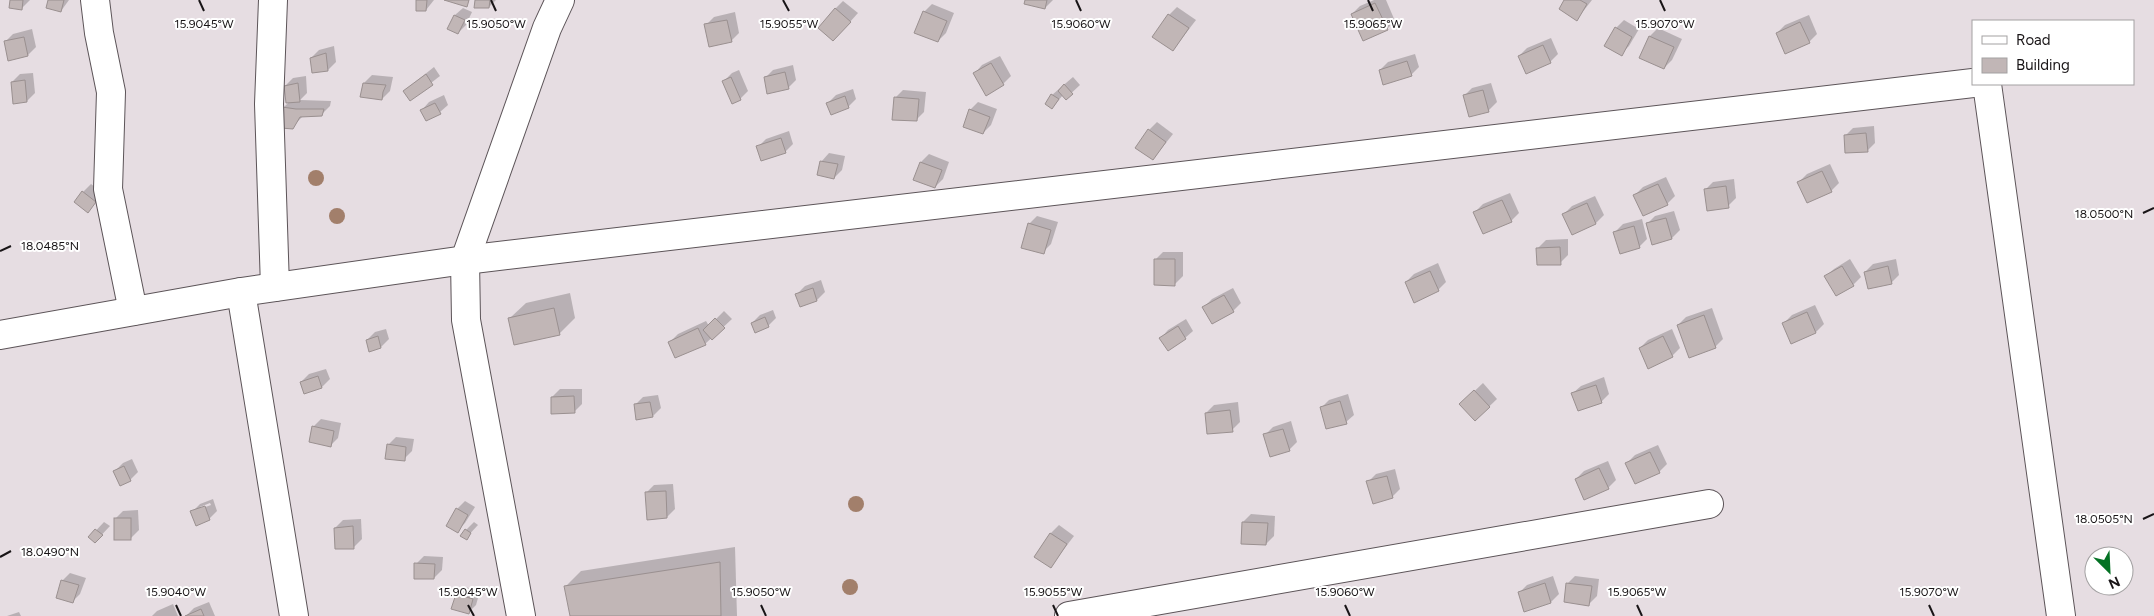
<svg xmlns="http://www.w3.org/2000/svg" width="2154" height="616" font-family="Figtree,sans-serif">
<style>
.shadow{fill:#0003;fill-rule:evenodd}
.building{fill:#c1b6b6;stroke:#9a9090}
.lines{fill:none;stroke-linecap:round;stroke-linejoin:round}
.street-casing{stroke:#5c5458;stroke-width:30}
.secondary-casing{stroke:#5c5458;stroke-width:30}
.street{stroke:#fff;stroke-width:28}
.secondary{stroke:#fff;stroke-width:28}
.tree{fill:#a27f6b}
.ticks{fill:none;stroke:#191517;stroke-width:2}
.ticks-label{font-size:12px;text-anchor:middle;fill:#191517;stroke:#fff;stroke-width:4;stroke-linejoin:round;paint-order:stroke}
</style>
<rect width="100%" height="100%" fill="#e6dde2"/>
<g class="shadow">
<polygon points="11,0 30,0 22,8"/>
<polygon points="50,0 69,0 61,11"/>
<polygon points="417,0 434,0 426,10"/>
<polygon points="476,0 496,0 489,7"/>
<polygon points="1027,0 1053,0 1045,8"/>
<polygon points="1374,0 1386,0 1395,21 1387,29 1352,14 1360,6"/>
<polygon points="1565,0 1592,0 1577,19"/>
<polygon points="843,1 858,13 841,32 835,9"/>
<polygon points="932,4 954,13 946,33 938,41 924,12"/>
<polygon points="1177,7 1196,20 1173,50 1169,15"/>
<polygon points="463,8 472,12 466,25 458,33 449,29 455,15"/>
<polygon points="735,12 739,33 731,41 706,25 714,17"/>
<polygon points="1809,15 1817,34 1809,42 1777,33 1785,25"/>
<polygon points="1624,20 1639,29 1629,46 1621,54 1606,45 1616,28"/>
<polygon points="1658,28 1682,39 1672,60 1664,68 1640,57 1650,36"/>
<polygon points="32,29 36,47 28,55 9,59 5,42 13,34"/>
<polygon points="1551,38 1558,54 1550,62 1519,56 1527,48"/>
<polygon points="334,46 336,62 328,70 311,58 319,50"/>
<polygon points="1415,54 1419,67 1411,75 1380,70 1388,62"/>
<polygon points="1000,56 1011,76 1003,84 975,73 982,65"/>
<polygon points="793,65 796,80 788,88 765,78 773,70"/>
<polygon points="434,67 440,76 410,99 404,91"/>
<polygon points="739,70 748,91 740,99 724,81 732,73"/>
<polygon points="33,73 35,93 27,101 12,82 20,74"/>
<polygon points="372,75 393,77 390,91 382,99 364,83"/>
<polygon points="306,76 307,93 300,100 331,101 330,106 322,114 303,116 292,127 283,108 289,102 285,86 293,78"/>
<polygon points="1073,77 1080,85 1066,98 1063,95 1052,108 1047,104 1052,95"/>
<polygon points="1491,83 1497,102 1489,110 1464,96 1472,88"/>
<polygon points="853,89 856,99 848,107 828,103 836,95"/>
<polygon points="903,90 926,92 924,112 916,120 895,98"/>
<polygon points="444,95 448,105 440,112 422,110 429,102"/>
<polygon points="978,102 997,109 991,125 983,133 970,110"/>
<polygon points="1157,122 1173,134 1153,159 1149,130"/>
<polygon points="1874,126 1875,143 1867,151 1845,136 1853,128"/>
<polygon points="789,131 793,144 785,152 758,147 766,139"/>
<polygon points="829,153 845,156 842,170 834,178 821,162"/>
<polygon points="929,154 949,162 943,179 935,187 921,162"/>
<polygon points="1830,164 1839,183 1831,191 1799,182 1807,174"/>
<polygon points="1666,177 1675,196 1667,204 1635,195 1643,187"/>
<polygon points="1734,179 1736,198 1728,206 1705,190 1713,182"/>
<polygon points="91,184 103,193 88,212 83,192"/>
<polygon points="1510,193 1519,213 1511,221 1475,212 1483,204"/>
<polygon points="1595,196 1604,215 1596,223 1572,233 1564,214 1572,206"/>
<polygon points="1674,211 1680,230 1672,238 1647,224 1655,216"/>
<polygon points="1037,216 1058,222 1051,244 1043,252 1029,224"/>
<polygon points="1642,219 1647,239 1639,247 1615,232 1623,224"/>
<polygon points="1568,239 1568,255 1560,263 1538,248 1546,240"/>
<polygon points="1163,252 1183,252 1183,276 1175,284 1155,260"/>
<polygon points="1850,259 1861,277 1853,285 1826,276 1834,269"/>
<polygon points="1896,259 1899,275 1891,283 1865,272 1873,264"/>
<polygon points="1438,263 1446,282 1438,290 1406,282 1414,274"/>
<polygon points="821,280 825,292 817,300 801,305 797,294 805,286"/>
<polygon points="1233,288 1241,303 1233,311 1204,307 1212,299"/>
<polygon points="570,293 575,318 559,334 510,318 526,303"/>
<polygon points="1815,305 1824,324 1816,332 1784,323 1792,315"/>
<polygon points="1712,308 1723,339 1715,347 1678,325 1686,317"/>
<polygon points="773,310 776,318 768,326 752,323 760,315"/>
<polygon points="724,311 732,319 705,344 670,342 678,334 706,321 709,326"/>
<polygon points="1186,319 1193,331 1185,338 1161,338 1168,330"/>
<polygon points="386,329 389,339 381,347 367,340 375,332"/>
<polygon points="1672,329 1680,348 1672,356 1640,348 1648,340"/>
<polygon points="326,369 330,379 322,387 304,393 301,382 309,374"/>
<polygon points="1604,377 1609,394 1601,402 1573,393 1581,386"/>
<polygon points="1483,383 1497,399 1475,420 1461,404"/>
<polygon points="560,389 582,389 582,404 574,412 552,397"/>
<polygon points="1348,394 1354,415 1346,422 1321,408 1329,400"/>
<polygon points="658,395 661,408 653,416 635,405 643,397"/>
<polygon points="1238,402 1240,422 1232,430 1206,413 1214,405"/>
<polygon points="321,419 341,423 338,438 330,446 313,427"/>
<polygon points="1291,421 1297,442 1289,450 1265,435 1273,427"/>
<polygon points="396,437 414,439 412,451 404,459 388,445"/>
<polygon points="1658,445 1667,464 1659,472 1627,463 1635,455"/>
<polygon points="132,459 138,472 130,480 115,471 123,463"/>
<polygon points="1608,461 1616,480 1608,488 1576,479 1584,471"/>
<polygon points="1395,469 1400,489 1392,497 1368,482 1376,474"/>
<polygon points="673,484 675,509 667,517 646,493 654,485"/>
<path d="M 213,499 L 217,511 L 209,519 L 192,512 L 200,504 ZM 210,503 L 211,505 L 200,509 L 200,507 Z"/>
<polygon points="465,501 475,507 465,523 457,531 447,526 457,509"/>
<polygon points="138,510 139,530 131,538 115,519 123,511"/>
<polygon points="1251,514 1275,516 1274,536 1266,544 1243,522"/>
<polygon points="361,519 362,539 354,547 335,528 343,520"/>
<polygon points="104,522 110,526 95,542 90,537"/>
<polygon points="474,522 478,525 466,538 466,530"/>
<polygon points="1059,525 1074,536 1051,566 1035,556 1051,533"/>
<polygon points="735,547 737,616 571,616 565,587 581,571"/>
<polygon points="424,556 443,557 442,570 434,578 416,564"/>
<polygon points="70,573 86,578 80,594 72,602 62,581"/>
<polygon points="1553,576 1559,594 1551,602 1525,610 1519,593 1527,585"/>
<polygon points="1575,576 1599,579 1597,596 1589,604 1567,584"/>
<polygon points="465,587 480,591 476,605 468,613 457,595"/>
<polygon points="209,602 215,616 186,616 194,608"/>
<polygon points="173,604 178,616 152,616 157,611"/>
<polygon points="19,612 21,616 7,616"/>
</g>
<g class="building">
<polygon points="10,0 23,0 22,10 9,8"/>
<polygon points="48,0 64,0 61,12 46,8"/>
<polygon points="416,0 427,0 426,11 416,11"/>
<polygon points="444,0 469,0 467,7"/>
<polygon points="475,0 490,0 489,8 474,8"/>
<polygon points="1025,0 1047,0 1045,9 1024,4"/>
<polygon points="1564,0 1580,0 1587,4 1577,21 1559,9"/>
<polygon points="1375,3 1388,30 1363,41 1351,14"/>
<polygon points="835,8 851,22 833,41 818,28"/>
<polygon points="923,11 947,21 938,42 914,33"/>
<polygon points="1168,14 1189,28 1173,51 1152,37"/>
<polygon points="454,15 465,20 458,34 447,29"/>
<polygon points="727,20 732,42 709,47 704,24"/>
<polygon points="1800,22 1810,43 1785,54 1776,33"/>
<polygon points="1615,27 1632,37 1622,56 1604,46"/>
<polygon points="1649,36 1674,47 1664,69 1639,58"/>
<polygon points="24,37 28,56 8,61 4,41"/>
<polygon points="1543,45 1551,63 1526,74 1518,56"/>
<polygon points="326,53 328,71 312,73 310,58"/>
<polygon points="1407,61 1412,76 1383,85 1379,70"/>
<polygon points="991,63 1004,85 986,96 973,73"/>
<polygon points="785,72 789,89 767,94 764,77"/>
<polygon points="426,74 433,85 410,101 403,91"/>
<polygon points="731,77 741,100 732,104 722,81"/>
<polygon points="25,80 27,102 13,104 11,82"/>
<polygon points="298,83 300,102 286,103 284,86"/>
<polygon points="363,83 386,85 383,92 382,100 360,97"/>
<polygon points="1064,84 1073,94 1066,100 1058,91"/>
<polygon points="1483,90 1489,112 1469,117 1463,95"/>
<polygon points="1051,94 1059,99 1052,109 1045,104"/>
<polygon points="845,96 849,108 831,115 826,103"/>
<polygon points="894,97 919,99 917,121 892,120"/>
<polygon points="435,103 441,114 426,121 420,110"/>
<polygon points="282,107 296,109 324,109 322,116 300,117 293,129 281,128"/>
<polygon points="969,109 990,117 983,134 963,127"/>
<polygon points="1148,129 1166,142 1153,160 1135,148"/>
<polygon points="1866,133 1868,152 1845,153 1844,135"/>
<polygon points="781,138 786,153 761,161 756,146"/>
<polygon points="820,161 838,164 834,179 817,175"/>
<polygon points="920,162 942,170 935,188 913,180"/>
<polygon points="1822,171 1832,192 1807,203 1797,182"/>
<polygon points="1658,184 1668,205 1643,216 1633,195"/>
<polygon points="1726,186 1729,208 1707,211 1704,189"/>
<polygon points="82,191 96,202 88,213 74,202"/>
<polygon points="1502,200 1512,222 1483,234 1473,212"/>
<polygon points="1587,203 1596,224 1572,235 1562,214"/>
<polygon points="1666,218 1672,239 1652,245 1646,223"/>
<polygon points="1028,223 1051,230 1044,254 1021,248"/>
<polygon points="1634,226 1640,248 1620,254 1613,232"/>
<polygon points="1560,247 1561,265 1537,265 1536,248"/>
<polygon points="1154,259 1175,259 1175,286 1154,285"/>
<polygon points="1842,266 1854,286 1836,296 1824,276"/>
<polygon points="1888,266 1892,284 1868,289 1864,272"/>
<polygon points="1430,271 1439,291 1414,303 1405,282"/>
<polygon points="813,288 817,301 800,307 795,294"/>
<polygon points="1224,295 1234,312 1212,324 1202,307"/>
<polygon points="554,308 560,335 514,345 508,318"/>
<polygon points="1807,312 1816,333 1791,344 1782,323"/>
<polygon points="1704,315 1716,348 1689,358 1677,325"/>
<polygon points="765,317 769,327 755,333 751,323"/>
<polygon points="715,318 725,328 712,340 703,330"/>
<polygon points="1178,326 1186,339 1168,351 1159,338"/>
<polygon points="698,328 706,345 675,358 668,342"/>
<polygon points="378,336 381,348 369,352 366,340"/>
<polygon points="1663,336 1673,357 1648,369 1639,348"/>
<polygon points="318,376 322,388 304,394 300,382"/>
<polygon points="1596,385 1602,403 1578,411 1571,393"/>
<polygon points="1474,390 1490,407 1475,421 1459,404"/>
<polygon points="574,396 575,413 551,414 551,397"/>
<polygon points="1340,401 1347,424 1326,429 1320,407"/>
<polygon points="650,402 653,417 636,420 634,404"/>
<polygon points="1230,410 1233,432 1207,434 1205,413"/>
<polygon points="312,426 334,431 331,447 309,442"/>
<polygon points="1283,429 1290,451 1270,457 1263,434"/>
<polygon points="387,444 406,447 405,461 385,459"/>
<polygon points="1650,452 1660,473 1635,484 1625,463"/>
<polygon points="124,466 131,481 120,486 113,471"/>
<polygon points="1599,468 1609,489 1584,500 1575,479"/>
<polygon points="1387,476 1393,498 1373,504 1366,481"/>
<polygon points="666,491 667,518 647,520 645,492"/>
<polygon points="205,506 210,520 196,526 190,511"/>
<polygon points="456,508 468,515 458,533 446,526"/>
<rect x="114" y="518" width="17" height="22"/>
<polygon points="1242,522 1268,523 1266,545 1241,544"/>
<polygon points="353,526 354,549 335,549 334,528"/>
<polygon points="95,529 103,535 95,543 88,537"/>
<polygon points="465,529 471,533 467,540 460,536"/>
<polygon points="1050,533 1067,544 1051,568 1034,557"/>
<polygon points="720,562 721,616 570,616 564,586"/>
<polygon points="414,563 435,564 434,579 414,579"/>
<polygon points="61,580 79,585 73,603 56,598"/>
<polygon points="1545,583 1551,603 1524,612 1518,592"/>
<polygon points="1566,583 1592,586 1589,606 1564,602"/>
<polygon points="456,594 473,599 469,614 451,609"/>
<polygon points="201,609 204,616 185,616"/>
</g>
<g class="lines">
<g class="street-casing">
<g id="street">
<polyline points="95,0 99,33 111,92 108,189 133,311"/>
<polyline points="273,0 269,104 275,287"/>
<polyline points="1987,84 2061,616"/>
<polyline points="241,292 294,616"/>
<polyline points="521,616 466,320 465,260 547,28 560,0"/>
<polyline points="1069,616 1709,504"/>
</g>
</g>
<g class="secondary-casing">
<polyline id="secondary" points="0,335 241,292 465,260 1973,83"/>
</g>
<use href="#street" class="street"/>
<use href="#secondary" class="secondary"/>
</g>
<g class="tree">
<circle cx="316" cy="178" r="8"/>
<circle cx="337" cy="216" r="8"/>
<circle cx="856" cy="504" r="8"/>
<circle cx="850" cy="587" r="8"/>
</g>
<path class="ticks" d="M 199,0 L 204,11M 491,0 L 496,11M 783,0 L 789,11M 1076,0 L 1081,11M 1368,0 L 1373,11M 1660,0 L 1665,11M 2143,213 L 2154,208M 0,251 L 11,246M 2143,519 L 2154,514M 0,557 L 11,551M 176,605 L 181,616M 468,605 L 474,616M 761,605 L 766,616M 1053,605 L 1058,616M 1345,605 L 1350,616M 1637,605 L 1642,616M 1929,605 L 1934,616"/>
<g class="ticks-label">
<text x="204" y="28">15.9045°W</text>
<text x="496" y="28">15.9050°W</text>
<text x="789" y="28">15.9055°W</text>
<text x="1081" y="28">15.9060°W</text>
<text x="1373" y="28">15.9065°W</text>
<text x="1665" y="28">15.9070°W</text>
<text x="2104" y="218">18.0500°N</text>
<text x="50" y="250">18.0485°N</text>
<text x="2104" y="523">18.0505°N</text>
<text x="50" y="556">18.0490°N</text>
<text x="176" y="596">15.9040°W</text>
<text x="468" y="596">15.9045°W</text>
<text x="761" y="596">15.9050°W</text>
<text x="1053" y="596">15.9055°W</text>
<text x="1345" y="596">15.9060°W</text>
<text x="1637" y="596">15.9065°W</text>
<text x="1929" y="596">15.9070°W</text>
</g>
<rect x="1972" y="20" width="162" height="65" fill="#ffffff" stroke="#a3a1a2"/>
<rect x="1982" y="36" width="25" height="8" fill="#ffffff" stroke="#a3a1a2"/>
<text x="2016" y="45" font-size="15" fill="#191517">Road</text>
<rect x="1982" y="58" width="25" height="15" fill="#c1b6b6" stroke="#a3a1a2"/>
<text x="2016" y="70" font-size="15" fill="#191517">Building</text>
<g transform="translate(2109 571) rotate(156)"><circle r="24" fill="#ffffff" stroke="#a3a1a2"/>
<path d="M0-4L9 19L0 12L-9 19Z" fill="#047224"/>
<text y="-8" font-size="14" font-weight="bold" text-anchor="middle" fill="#191517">N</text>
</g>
</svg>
